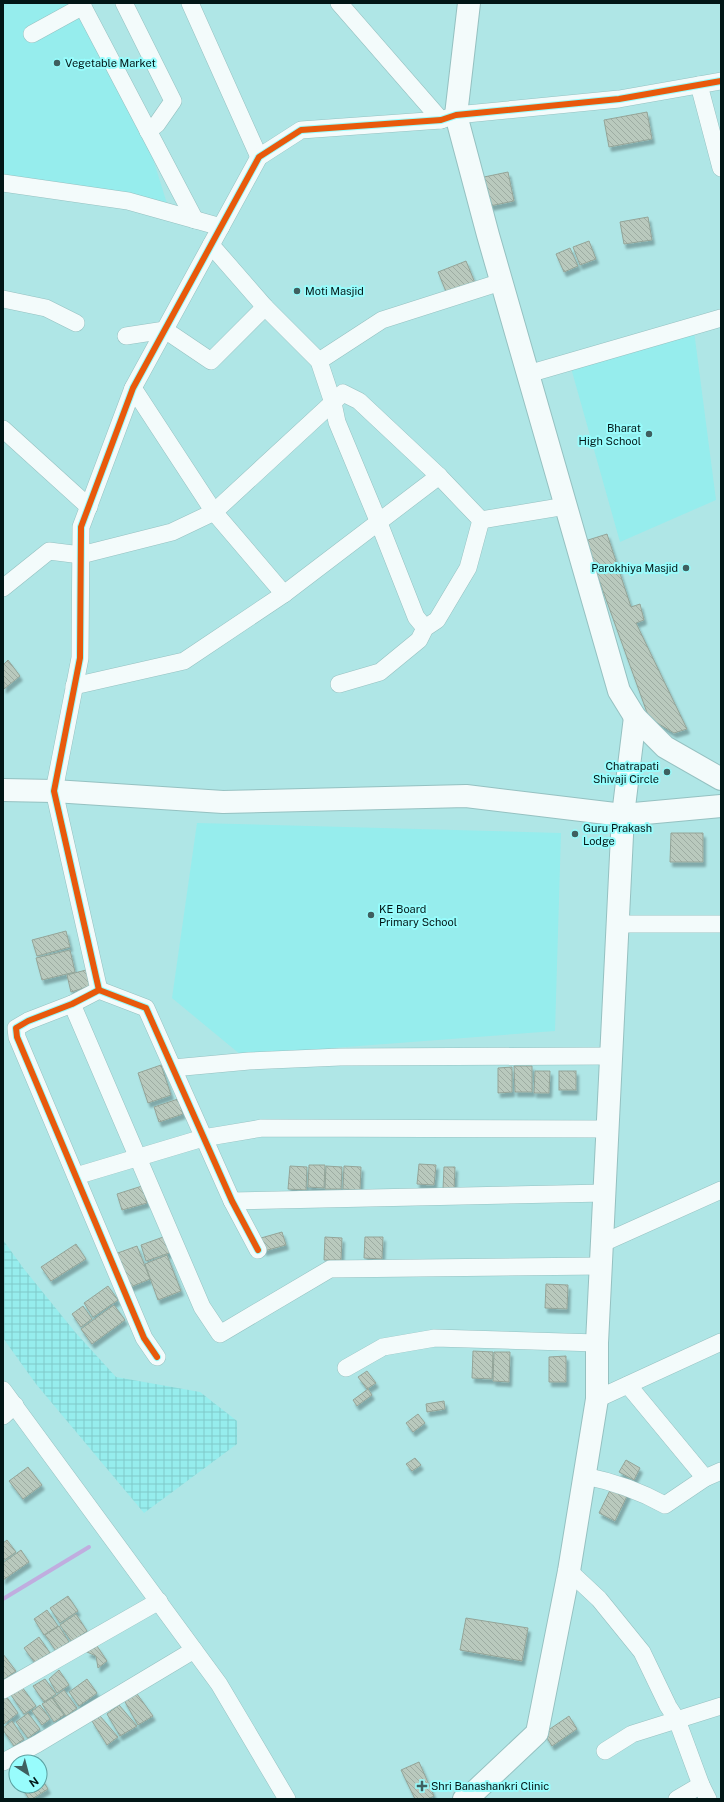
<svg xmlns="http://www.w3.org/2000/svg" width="724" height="1802" font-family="'Public Sans',sans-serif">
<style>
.built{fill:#96eded}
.industrial{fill:url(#industrial-grid)}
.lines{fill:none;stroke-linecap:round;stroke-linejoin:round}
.stream{stroke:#c0addf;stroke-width:4}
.building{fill:url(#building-back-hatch);stroke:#94a498;filter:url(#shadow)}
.minor-casing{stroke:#95c1c1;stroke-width:18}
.major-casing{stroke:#95c1c1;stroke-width:24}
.minor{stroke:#f3fbfb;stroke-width:17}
.major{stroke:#f3fbfb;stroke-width:22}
.cycleway-casing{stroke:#98fcfc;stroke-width:8}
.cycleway{stroke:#e8590c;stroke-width:6}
.poi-dot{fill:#3f5f5f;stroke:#98fcfc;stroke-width:1.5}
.labels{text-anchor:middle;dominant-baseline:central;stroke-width:4;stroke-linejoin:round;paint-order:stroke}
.poi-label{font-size:11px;fill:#021616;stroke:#98fcfc;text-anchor:start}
</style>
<defs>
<pattern id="industrial-grid" width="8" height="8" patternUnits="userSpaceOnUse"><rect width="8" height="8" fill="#96eded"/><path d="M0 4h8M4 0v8" fill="none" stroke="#80caca"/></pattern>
<pattern id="building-back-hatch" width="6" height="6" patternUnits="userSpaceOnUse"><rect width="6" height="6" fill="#b9c9bd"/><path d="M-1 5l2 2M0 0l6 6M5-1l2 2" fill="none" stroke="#9daca2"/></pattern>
<filter id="shadow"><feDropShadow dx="2.5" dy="4.5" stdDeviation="1" flood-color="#0004"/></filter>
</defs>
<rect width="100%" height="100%" fill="#afe6e6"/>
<g class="built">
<polygon points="3,3 80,3 142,124 170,213 3,183"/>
<polygon points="694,331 716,500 620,542 571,368"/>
<polygon points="197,823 561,833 555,1031 241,1055 172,998"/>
</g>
<polygon class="industrial" points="3,1240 24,1269 75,1332 116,1377 200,1392 237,1421 237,1444 144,1513 36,1384 3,1338"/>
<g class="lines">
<polyline class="stream" points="3,1599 89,1547"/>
</g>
<g class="building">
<polygon points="647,112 652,139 609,147 604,120"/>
<polygon points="508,172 514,201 490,206 484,177"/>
<polygon points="648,217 652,240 624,244 620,222"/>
<polygon points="589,241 596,259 580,265 573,247"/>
<polygon points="570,248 578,266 564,272 556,254"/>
<polygon points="466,261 475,283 447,294 438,272"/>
<polygon points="607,534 631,607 640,604 644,620 636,623 687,729 674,733 649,718 585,541"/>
<polygon points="8,660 20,676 4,689 3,665"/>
<polygon points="671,833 703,833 703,862 670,862"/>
<polygon points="66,931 70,947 37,956 32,940"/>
<polygon points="70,950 75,972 42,980 36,958"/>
<polygon points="86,970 90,986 71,992 67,975"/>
<polygon points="161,1065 171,1095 148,1103 138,1073"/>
<polygon points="514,1066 532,1066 532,1092 515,1092"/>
<polygon points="512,1067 512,1092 498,1093 498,1068"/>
<polygon points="535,1071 550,1071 549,1093 534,1093"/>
<rect x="559" y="1071" width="17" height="19"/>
<polygon points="178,1099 183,1114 159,1122 154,1107"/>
<polygon points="419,1164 436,1165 434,1185 417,1184"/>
<polygon points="309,1165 325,1165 324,1188 308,1187"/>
<polygon points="290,1166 307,1167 306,1190 288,1189"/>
<polygon points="326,1166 342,1167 341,1189 325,1189"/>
<polygon points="344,1166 361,1167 360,1190 343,1189"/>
<polygon points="444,1167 455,1167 454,1190 443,1189"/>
<polygon points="142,1186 147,1203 122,1210 117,1194"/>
<polygon points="282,1232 286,1245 264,1251 261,1238"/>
<polygon points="166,1236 172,1252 146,1261 141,1245"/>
<polygon points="325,1237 342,1238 341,1260 324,1260"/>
<polygon points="365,1237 383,1237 382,1259 364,1258"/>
<polygon points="76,1244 86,1259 51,1281 41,1267"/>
<polygon points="137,1246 150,1279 128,1288 115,1254"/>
<polygon points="167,1255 181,1291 158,1300 145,1264"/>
<polygon points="546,1284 568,1285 567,1309 545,1308"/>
<polygon points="108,1286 118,1300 93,1317 84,1303"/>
<polygon points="114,1305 125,1320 92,1344 81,1329"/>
<polygon points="83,1306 92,1319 81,1327 72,1314"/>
<polygon points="473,1351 493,1352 492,1379 472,1378"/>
<polygon points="494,1352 510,1352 509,1382 493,1381"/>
<polygon points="566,1356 566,1382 549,1382 549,1357"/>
<polygon points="367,1371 376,1383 367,1389 358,1377"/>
<polygon points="368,1389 372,1395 357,1406 353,1400"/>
<polygon points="444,1401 445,1409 427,1412 426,1404"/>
<polygon points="418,1414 425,1423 413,1432 406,1423"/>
<polygon points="415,1458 421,1465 412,1471 406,1464"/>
<polygon points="626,1460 640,1468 634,1480 619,1472"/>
<polygon points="28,1467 42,1485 23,1499 9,1481"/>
<polygon points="613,1484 629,1492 615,1521 599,1513"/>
<polygon points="7,1540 16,1552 3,1561 3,1543"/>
<polygon points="21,1550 29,1562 3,1580 3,1563"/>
<polygon points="68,1596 78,1611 60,1623 50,1608"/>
<polygon points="47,1610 58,1626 44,1635 34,1619"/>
<polygon points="76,1614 87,1631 72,1642 60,1625"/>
<polygon points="466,1618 528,1628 522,1661 460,1650"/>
<polygon points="59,1626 69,1642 56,1651 45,1635"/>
<polygon points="39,1637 50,1653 35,1663 24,1648"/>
<polygon points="97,1646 107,1661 98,1668 96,1656 87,1652"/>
<polygon points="3,1654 16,1671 3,1680"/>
<polygon points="59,1670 69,1685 57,1693 49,1679"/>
<polygon points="45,1679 56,1694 44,1702 33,1686"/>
<polygon points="87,1679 97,1693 79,1706 69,1692"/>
<polygon points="22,1687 36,1706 24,1714 11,1695"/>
<polygon points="64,1690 77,1708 66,1716 53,1698"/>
<polygon points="137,1694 153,1716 138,1725 124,1700"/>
<polygon points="6,1696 18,1713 4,1724 3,1698"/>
<polygon points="52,1698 64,1715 54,1722 42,1704"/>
<polygon points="40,1705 50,1719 42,1725 32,1711"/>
<polygon points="119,1705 137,1726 120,1736 107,1714"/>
<polygon points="28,1713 40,1729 28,1738 16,1722"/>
<polygon points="100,1716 118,1737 107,1745 92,1721"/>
<polygon points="569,1716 577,1729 552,1746 544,1733"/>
<polygon points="12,1721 24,1739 14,1746 3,1730 3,1728"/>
<polygon points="26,1754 31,1762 16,1762 16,1778 8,1765"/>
<polygon points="419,1762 434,1796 428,1799 415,1799 401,1770"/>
<polygon points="40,1776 48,1789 32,1799 29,1799 21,1786 40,1786"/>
</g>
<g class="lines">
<g class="minor-casing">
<g id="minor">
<polyline points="81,3 195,220"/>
<polyline points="124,3 173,101 157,124 148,131"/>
<polyline points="190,3 259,157"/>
<polyline points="339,3 441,120"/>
<polyline points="32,34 83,6"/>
<polyline points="699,85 721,168"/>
<polyline points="3,183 128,201 221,227"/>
<polyline points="211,245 265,307 319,361 333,403 337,422 379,523 416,617 425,628"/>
<polyline points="3,299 46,308 76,323"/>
<polyline points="126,336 165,330 211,361 265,307"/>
<polyline points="319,361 382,320 501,282"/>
<polyline points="528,374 721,318"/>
<polyline points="133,388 214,512 284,594 439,476"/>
<polyline points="3,429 89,507"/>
<polyline points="481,520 566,506"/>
<polyline points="3,588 49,551 81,555 172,532 214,512 343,393 359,401 439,476 481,520"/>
<polyline points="339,684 380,672 419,640 425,628 437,620 468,568 481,520"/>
<polyline points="74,686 184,661 284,594"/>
<polyline points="618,924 721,924"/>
<polyline points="99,990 54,791 80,658 81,527 133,388 259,157 301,130 441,120 456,115 619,99 721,81"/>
<polyline points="72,1004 202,1307 220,1334 330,1269 601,1266"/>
<polyline points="173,1068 249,1061 340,1057 611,1056"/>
<polyline points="76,1176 203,1138 262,1128 608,1129"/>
<polyline points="232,1201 605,1193"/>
<polyline points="603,1243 721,1190"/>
<polyline points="157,1357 144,1338 17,1037 16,1028 28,1021 72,1004 99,990 146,1008 232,1201 258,1250"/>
<polyline points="346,1368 383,1347 435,1338 597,1343"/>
<polyline points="628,1385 705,1478"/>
<polyline points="3,1390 219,1684 287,1799"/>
<polyline points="597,1399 721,1342"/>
<polyline points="3,1416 15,1405"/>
<path d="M 585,1476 C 615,1482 638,1490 665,1505 L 705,1478 L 721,1471"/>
<polyline points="569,1571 599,1599 642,1652 668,1706 677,1720 701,1785 708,1799"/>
<polyline points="3,1690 159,1601"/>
<polyline points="605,1751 632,1734 721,1706"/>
<polyline points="3,1762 37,1744 194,1650"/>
<polyline points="677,1799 701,1785"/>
</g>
</g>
<g class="major-casing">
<g id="major">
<polyline points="469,3 456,115 488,235 619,691 635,717 665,747 721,779"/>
<polyline points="3,790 54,791 223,802 466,796 623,815 721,806"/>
<polyline points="464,1799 469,1797 537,1733 569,1571 597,1399 597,1343 623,815 635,717"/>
</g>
</g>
<use href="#minor" class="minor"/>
<use href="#major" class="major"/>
<g class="cycleway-casing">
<g id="cycleway">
<polyline points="99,990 54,791 80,658 81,527 133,388 259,157 301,130 441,120 456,115 619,99 721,81"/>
<polyline points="157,1357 144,1338 17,1037 16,1028 28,1021 72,1004 99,990 146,1008 232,1201 258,1250"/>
</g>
</g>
<use href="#cycleway" class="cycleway"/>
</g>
<g class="poi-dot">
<circle cx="57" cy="63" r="4"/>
<circle cx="297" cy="291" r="4"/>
<circle cx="649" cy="434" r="4"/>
<circle cx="686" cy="568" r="4"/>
<circle cx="667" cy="772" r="4"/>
<circle cx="575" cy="834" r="4"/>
<circle cx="371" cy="915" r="4"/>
<path d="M420 1780h4v4h4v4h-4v4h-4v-4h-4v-4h4z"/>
</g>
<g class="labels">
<g class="poi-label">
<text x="65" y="63">Vegetable Market</text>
<text x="305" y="291">Moti Masjid</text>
<text x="641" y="428" text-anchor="end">Bharat<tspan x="641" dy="13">High School</tspan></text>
<text x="678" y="568" text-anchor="end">Parokhiya Masjid</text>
<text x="659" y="766" text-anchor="end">Chatrapati<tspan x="659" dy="13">Shivaji Circle</tspan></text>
<text x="583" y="828">Guru Prakash<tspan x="583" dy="13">Lodge</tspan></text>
<text x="379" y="909">KE Board<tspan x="379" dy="13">Primary School</tspan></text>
<text x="431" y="1786">Shri Banashankri Clinic</text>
</g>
</g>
<rect width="724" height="1802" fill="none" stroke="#021616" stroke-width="8"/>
<g transform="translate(28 1774) rotate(144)"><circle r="19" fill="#98fcfc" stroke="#5ca0a0"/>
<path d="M0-3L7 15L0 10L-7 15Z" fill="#3f5f5f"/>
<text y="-6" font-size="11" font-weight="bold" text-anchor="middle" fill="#021616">N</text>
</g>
</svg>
